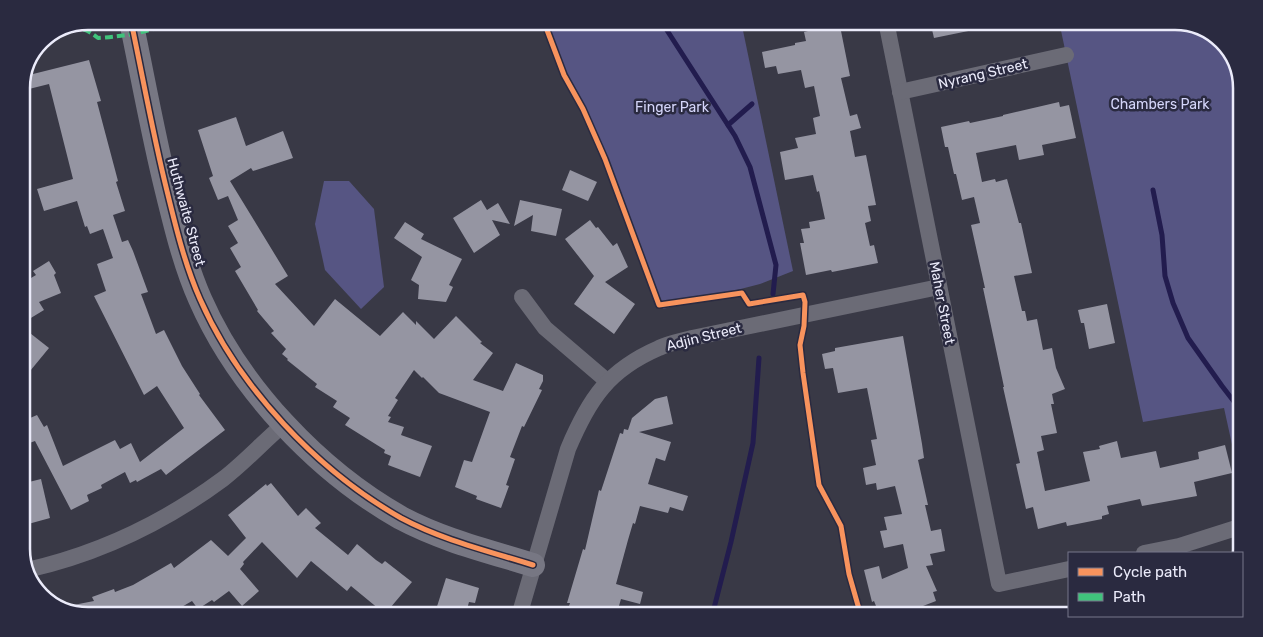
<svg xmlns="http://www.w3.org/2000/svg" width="1263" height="637" font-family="Rubik,sans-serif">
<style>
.green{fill:#565583}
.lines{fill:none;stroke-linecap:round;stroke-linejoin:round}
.stream{stroke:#221c4e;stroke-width:5}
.building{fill:#9595a2}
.street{stroke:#6b6b76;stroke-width:16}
.secondary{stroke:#777783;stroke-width:24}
.quiet{stroke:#40c37c;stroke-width:4;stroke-dasharray:8 4;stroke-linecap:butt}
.cycleway-casing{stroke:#2a2a40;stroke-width:8}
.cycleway{stroke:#f8935d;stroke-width:5}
.labels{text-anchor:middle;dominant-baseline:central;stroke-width:5;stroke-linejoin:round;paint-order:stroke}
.street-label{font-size:14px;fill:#ebebfa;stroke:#2a2a40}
.park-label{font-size:14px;fill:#d5d6fa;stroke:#2a2a40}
.rim{fill:none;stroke:#ebebfa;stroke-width:2.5}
</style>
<rect width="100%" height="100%" fill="#393946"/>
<g class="green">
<polygon points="545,21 741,21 793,271 760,284 663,309"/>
<polygon points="1059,21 1175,21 1204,28 1231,51 1242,84 1242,490 1224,408 1143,422"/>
<polygon points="324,181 349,181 374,209 384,287 361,309 325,270 315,224"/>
</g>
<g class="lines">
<g class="stream">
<polyline points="661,21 735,136 750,167 776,265 773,294"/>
<polyline points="728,125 752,104"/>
<polyline points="1153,190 1162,235 1165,276 1173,303 1188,338 1222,386 1239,408 1242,415"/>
<polyline points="712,616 731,542 753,443 759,358"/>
</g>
</g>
<g class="building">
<polygon points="806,21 839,21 850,76 841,78 850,116 857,114 861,128 850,131 855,157 866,155 876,205 868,206 871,221 865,223 870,246 874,245 878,263 832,272 831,270 806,275 800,243 804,243 801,229 810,228 809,222 825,219 819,191 817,192 813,175 785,180 780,152 798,148 795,138 816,134 813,118 820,116 814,86 805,88 801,70 778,74 776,66 765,68 762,52 795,45 795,43 806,41 804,32 808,31"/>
<polygon points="930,21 983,21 983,28 934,38"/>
<polygon points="89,60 101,101 97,102 118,181 116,182 125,211 113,215 122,242 128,240 133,251 148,292 141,294 156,334 164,330 182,366 200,394 199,395 225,430 166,475 161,469 137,482 136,480 130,483 125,472 101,485 102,488 87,495 89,501 71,510 35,441 21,446 21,422 37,415 44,427 47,425 63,466 115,440 120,449 131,443 140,462 184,428 157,386 144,395 94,296 106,291 97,264 113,258 103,229 90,234 87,226 85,227 77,201 44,211 37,189 73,179 49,84 21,91 21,84 25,76"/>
<polygon points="1059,102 1060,107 1069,105 1076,138 1042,145 1044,155 1019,160 1016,145 976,153 982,182 995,179 996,182 1007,179 1019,223 1021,223 1032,273 1014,276 1022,311 1025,311 1027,321 1037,319 1043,350 1052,348 1056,368 1065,389 1052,394 1054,404 1051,404 1057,433 1041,436 1044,450 1037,452 1045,491 1090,481 1083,452 1100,449 1099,446 1117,441 1121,458 1156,451 1160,468 1199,459 1198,452 1225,445 1232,473 1194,482 1197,496 1142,506 1140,499 1107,506 1109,514 1102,516 1102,519 1067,526 1066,522 1038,529 1033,507 1026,509 1016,464 1020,463 1003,387 1004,387 983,288 985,288 971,225 980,223 974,197 962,200 956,174 954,174 948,147 945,147 941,127 969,121 970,123 1003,116 1003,115"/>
<polygon points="236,117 246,146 283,131 293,158 253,171 251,168 230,181 288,276 275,284 314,326 335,299 380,336 403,312 416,325 416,321 434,339 456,316 482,342 480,343 493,353 473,380 503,391 516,363 543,375 543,381 539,389 542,390 524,427 522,426 510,457 515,459 506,485 509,486 501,508 476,499 477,496 455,487 464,460 472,462 490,412 439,393 423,377 422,378 414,370 395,398 398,400 388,416 391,417 388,422 404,427 401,435 432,446 420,477 388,465 391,456 384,453 385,450 345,425 350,418 333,407 337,401 315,387 317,384 287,360 288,359 282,354 286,349 271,333 274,331 257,311 258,310 235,271 241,267 230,248 238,243 228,226 238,220 228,196 218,200 209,178 213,176 198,130"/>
<polygon points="570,170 597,182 588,201 562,190"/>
<polygon points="481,200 487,210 498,203 510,224 492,220 500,235 474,253 453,218"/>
<polygon points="520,200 562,209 556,236 531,231 533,215 514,226"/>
<polygon points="590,220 596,228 598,227 613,246 617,243 628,267 605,282 635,304 614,334 574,304 594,276 565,239"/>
<polygon points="405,222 424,234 421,239 462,259 449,285 453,287 446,302 418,299 419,285 411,280 422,257 394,238"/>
<polygon points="49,261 56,273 54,275 61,293 39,302 44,310 21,324 21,284 36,275 33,271"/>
<polygon points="1107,304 1115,343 1089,349 1084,323 1081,323 1078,310"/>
<polygon points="21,326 49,348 21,382"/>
<polygon points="903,336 922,444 924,458 918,460 928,505 925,505 931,531 941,529 945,551 930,554 933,565 926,566 937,591 933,592 936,601 923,606 931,616 880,616 874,601 872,602 864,570 879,566 882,579 908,568 903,544 884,548 880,531 887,530 884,517 902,514 895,486 877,490 876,483 866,485 863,468 876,465 871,440 877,439 867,388 838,393 833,368 825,369 822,354 835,351 835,348"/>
<polygon points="667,396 673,424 639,432 671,442 665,461 656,458 648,484 688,496 683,511 670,507 668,513 640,506 635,524 633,523 628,540 616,584 643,592 640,604 621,599 616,616 566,616 570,603 567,603 583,549 585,550 599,490 601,491 620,433 623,434 624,429 628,430 632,418 655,399"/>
<polygon points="41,479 50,518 21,526 21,484"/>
<polygon points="271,483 298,516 306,508 321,523 315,528 348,555 357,544 376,560 382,564 385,561 412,582 385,614 351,586 347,591 311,561 297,578 262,542 243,562 244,564 240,569 259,591 242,606 229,591 214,602 212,600 198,609 192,601 166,616 88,616 58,608 94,601 92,597 114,589 115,592 133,585 171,563 174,568 211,540 228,556 246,538 228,515 266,484 267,486"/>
<polygon points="446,578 479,588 475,603 469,602 465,616 434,616"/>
</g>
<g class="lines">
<g class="street">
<polyline points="886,21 999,584 1069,569"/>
<polyline points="900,92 1066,55"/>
<polyline points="522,297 545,328 607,381"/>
<polyline points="1144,553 1179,546 1242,526"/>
<path d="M 27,570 C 98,554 165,522 223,479 C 244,463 263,442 283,425"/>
<path d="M 519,616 L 568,449 C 589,399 608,370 659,348 C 669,343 681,341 692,338 L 939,287"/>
</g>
<path class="secondary" d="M 131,21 C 143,78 153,135 167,191 C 176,228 185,265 200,299 C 239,388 318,471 401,518 C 442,540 488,551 533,565"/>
<path class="quiet" d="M 49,37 C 70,29 78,22 98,38 C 114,37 157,33 167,21"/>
<g class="cycleway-casing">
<g id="cycleway">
<path d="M 131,21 C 143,78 153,135 167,191 C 176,228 185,265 200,299 C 239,388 318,471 401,518 C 442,540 488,551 533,565"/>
<polyline points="547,21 547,30 564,75 583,109 605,159 659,305 742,293 749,304 803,295 805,302 804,326 800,345 803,373 819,485 841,526 849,574 861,616"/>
</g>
</g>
<use href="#cycleway" class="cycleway"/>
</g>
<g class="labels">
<g class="street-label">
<text transform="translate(983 74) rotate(-13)">Nyrang Street</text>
<text transform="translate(186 212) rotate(75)">Huthwaite Street</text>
<text transform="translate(942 303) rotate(79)">Maher Street</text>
<text transform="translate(704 337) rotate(-14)">Adjin Street</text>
</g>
<g class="park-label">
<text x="1160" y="104">Chambers Park</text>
<text x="672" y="107">Finger Park</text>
</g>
</g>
<path d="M0 0H1263V637H0ZM88 30H1175A58 58 0 0 1 1233 88V549A58 58 0 0 1 1175 607H88A58 58 0 0 1 30 549V88A58 58 0 0 1 88 30Z" fill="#2a2a40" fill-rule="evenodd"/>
<path class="rim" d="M88 30H1175A58 58 0 0 1 1233 88V549A58 58 0 0 1 1175 607H88A58 58 0 0 1 30 549V88A58 58 0 0 1 88 30Z"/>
<rect x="1068" y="552" width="175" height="65" fill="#2a2a40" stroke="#77778a"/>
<rect x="1078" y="568" width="25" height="8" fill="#f8935d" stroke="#77778a"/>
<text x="1113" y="577" font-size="15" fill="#ebebfa">Cycle path</text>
<rect x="1078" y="593" width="25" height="8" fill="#40c37c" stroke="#77778a"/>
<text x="1113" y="602" font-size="15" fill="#ebebfa">Path</text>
</svg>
